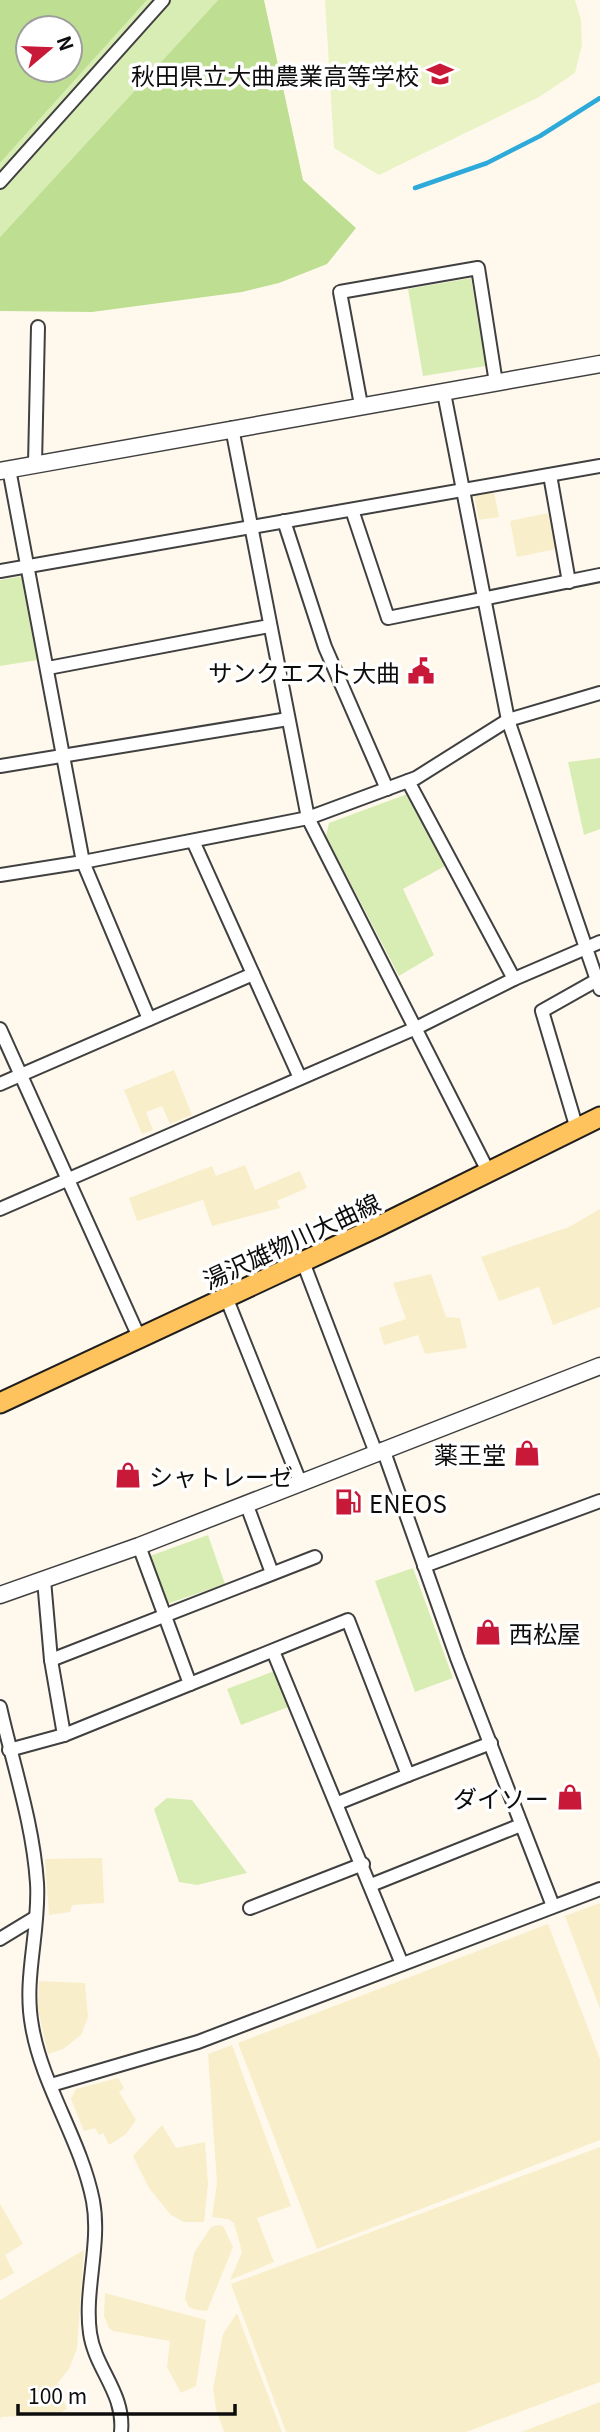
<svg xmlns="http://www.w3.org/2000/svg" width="600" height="2432" font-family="Georgia,'Noto Sans JP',serif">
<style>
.farmland{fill:#f8eeca}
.green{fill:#d8edb3}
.forest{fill:#bedf91;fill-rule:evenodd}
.pitch{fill:#e9f3c6}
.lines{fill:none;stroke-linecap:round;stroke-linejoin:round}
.stream{stroke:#2daad9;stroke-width:4.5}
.minor-casing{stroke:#404040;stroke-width:16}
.tertiary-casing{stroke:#404040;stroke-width:19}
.primary-casing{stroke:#1e1e1e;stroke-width:23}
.minor{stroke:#fff;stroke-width:12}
.tertiary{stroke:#fff;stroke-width:16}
.primary{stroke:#ffc35d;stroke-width:19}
.labels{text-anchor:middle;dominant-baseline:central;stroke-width:7;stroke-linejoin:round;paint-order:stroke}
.poi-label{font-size:24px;fill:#0d0d0d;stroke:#fff;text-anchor:end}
.street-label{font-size:24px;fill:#0d0d0d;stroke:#fff}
</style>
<rect width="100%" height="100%" fill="#fff9ed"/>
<g class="farmland">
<polygon points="494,492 499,517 479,520 474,496"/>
<polygon points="548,513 556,549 517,557 510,521"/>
<polygon points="174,1070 192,1115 170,1124 162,1106 146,1112 153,1130 142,1134 124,1090"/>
<polygon points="245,1165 255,1190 300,1171 307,1188 277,1201 280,1208 212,1226 203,1200 137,1221 129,1198 212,1166 216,1176"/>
<polygon points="600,1209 600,1307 553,1325 539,1287 499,1301 481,1257 569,1227"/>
<polygon points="431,1274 446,1317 460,1318 467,1348 425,1354 418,1335 384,1345 379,1328 406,1319 393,1283"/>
<polygon points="102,1858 104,1903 72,1905 70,1912 49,1915 45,1859"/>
<polygon points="600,1903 600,2009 565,1916"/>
<polygon points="548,1924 600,2059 600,2140 317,2249 238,2043"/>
<polygon points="39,1981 85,1983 88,2017 81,2035 63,2049 48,2054 38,2009"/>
<polygon points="232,2045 291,2206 257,2218 274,2262 230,2280 242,2252 234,2223 228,2219 212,2217 217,2183 208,2054"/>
<polygon points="118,2078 124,2088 119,2092 136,2120 126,2134 109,2145 103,2133 99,2135 95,2128 84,2131 71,2099 76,2089"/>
<polygon points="162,2125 176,2148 205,2142 208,2184 204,2222 184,2222 171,2215 149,2188 133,2156"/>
<polygon points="600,2147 600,2382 466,2432 286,2432 231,2284"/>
<polygon points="0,2204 23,2244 5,2255 14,2273 0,2281"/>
<polygon points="218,2225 223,2226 233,2247 207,2311 197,2310 189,2307 185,2299 194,2253 211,2227"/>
<polygon points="84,2250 77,2348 69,2369 57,2384 67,2409 57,2414 1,2417 0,2420 0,2300"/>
<polygon points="105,2293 206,2320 196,2386 181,2393 167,2367 170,2341 113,2331 109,2328 104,2316"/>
<polygon points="237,2313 282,2432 224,2432 216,2409 213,2389 223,2334"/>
<polygon points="600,2402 600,2432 521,2432"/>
</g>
<g class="green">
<polygon points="147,0 218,0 0,237 0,163"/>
<polygon points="471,278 486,366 423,376 408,289"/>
<polygon points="23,576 38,660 0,666 0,580"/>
<polygon points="600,758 600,829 584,835 568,762"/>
<polygon points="410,793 447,865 403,889 434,955 399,976 326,836 329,823"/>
<polygon points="208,1535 225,1584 164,1605 147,1557"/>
<polygon points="413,1568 453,1678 415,1692 375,1581"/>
<polygon points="277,1670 291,1706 241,1725 227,1689"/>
<polygon points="167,1798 192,1800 247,1873 197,1885 179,1882 154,1809"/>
</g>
<g class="forest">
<path d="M 0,0 L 147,0 L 0,163 ZM 70,28 L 70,70 L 28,70 L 28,28 Z"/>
<polygon points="218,0 264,0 303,180 356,228 327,264 279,283 242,292 92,312 0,311 0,237"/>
</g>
<polygon class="pitch" points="325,0 575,0 581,20 582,45 575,73 539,97 379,175 334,148"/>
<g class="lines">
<polyline class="stream" points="415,188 487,163 540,136 600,98"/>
<g class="minor-casing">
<g id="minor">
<polyline points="0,182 163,0"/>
<polyline points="444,393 508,720 600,989"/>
<polyline points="361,405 340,292 478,268 496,383"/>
<polyline points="232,428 308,818 489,1173"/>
<polyline points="35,464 38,327"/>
<polyline points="9,469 83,862 149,1019"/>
<polyline points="550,475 569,582"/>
<polyline points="352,510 388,618 600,575"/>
<polyline points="284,521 325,647 387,789"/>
<polyline points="0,571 600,466"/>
<polyline points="48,668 269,626"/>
<polyline points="0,766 288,719"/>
<polyline points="408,781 514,979"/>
<polyline points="193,841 300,1078"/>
<polyline points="0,875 83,862 308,818 416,778 508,720 600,693"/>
<polyline points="0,1029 139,1337"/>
<polyline points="0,1084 253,974"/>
<polyline points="577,1129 542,1011 597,980"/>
<polyline points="0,1209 416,1028 514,979 600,942"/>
<polyline points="303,1262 376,1453"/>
<polyline points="226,1297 300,1482"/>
<polyline points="383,1449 457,1658 553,1906"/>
<polyline points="246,1503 272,1573"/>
<polyline points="139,1546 190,1684"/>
<polyline points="424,1566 600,1501"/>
<polyline points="44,1580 51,1660 64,1735"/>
<polyline points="273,1651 402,1964"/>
<polyline points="51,1660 315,1557"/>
<path d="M 0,1707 C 13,1765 33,1823 37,1883 C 40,1931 23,1978 32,2026 C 42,2086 81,2140 93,2201 C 101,2244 84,2290 90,2333 C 95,2369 125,2393 121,2432"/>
<polyline points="9,1750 64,1735 348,1620 408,1775 491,1743"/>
<polyline points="338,1803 408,1775"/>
<polyline points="371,1885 521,1825"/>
<polyline points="250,1908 363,1864"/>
<polyline points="0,1939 36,1917"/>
<polyline points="51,2085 198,2042 600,1889"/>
</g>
</g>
<g class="tertiary-casing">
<g id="tertiary">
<polyline points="0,471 600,364"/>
<polyline points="0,1595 139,1546 600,1366"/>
</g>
</g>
<g class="primary-casing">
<polyline id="primary" points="0,1403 377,1227 600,1117"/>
</g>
<use href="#minor" class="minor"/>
<use href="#tertiary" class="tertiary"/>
<use href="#primary" class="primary"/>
</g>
<defs>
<g id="school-bare" transform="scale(2.1)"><path d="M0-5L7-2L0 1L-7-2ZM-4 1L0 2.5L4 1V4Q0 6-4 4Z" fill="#c91938" stroke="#fff" stroke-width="2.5" paint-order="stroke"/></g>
<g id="civic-bare" transform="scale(2.1)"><path d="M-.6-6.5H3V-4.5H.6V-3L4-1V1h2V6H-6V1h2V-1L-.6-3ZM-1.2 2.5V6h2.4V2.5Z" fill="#c91938" stroke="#fff" stroke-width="2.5" paint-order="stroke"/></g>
<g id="shop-bare" transform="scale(2.1)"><path d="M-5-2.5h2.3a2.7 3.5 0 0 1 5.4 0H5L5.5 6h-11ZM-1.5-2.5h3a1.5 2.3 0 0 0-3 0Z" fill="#c91938" stroke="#fff" stroke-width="2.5" paint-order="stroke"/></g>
<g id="fuel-bare" transform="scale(2.1)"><path d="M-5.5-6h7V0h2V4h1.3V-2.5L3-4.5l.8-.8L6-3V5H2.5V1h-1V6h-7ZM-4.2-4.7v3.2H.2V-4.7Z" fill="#c91938" stroke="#fff" stroke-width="2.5" paint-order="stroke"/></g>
</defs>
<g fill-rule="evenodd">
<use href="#school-bare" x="440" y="74"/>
<use href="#civic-bare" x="421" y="671"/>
<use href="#shop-bare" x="527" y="1453"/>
<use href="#shop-bare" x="128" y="1475"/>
<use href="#fuel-bare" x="348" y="1502"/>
<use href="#shop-bare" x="488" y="1632"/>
<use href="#shop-bare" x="570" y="1797"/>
</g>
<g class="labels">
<g class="poi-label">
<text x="419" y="74">秋田県立大曲農業高等学校</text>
<text x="400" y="671">サンクエスト大曲</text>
<text x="506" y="1453">薬王堂</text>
<text x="149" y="1475" text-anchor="start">シャトレーゼ</text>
<text x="369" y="1502" text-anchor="start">ENEOS</text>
<text x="509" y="1632" text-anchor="start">西松屋</text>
<text x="549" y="1797">ダイソー</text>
</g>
<g class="street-label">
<text transform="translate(291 1240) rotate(-25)">湯沢雄物川大曲線</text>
</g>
</g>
<g transform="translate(49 49) rotate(71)"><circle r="33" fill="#ffffff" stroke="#9e9e9e" stroke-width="2"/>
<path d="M0-5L12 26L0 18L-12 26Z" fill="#c91938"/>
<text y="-10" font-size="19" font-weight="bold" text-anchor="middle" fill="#0d0d0d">N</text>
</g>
<path d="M18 2404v10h217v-10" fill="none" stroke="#0d0d0d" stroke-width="3.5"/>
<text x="28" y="2404" font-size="21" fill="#0d0d0d" stroke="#ffffff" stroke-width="5" paint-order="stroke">100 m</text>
</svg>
